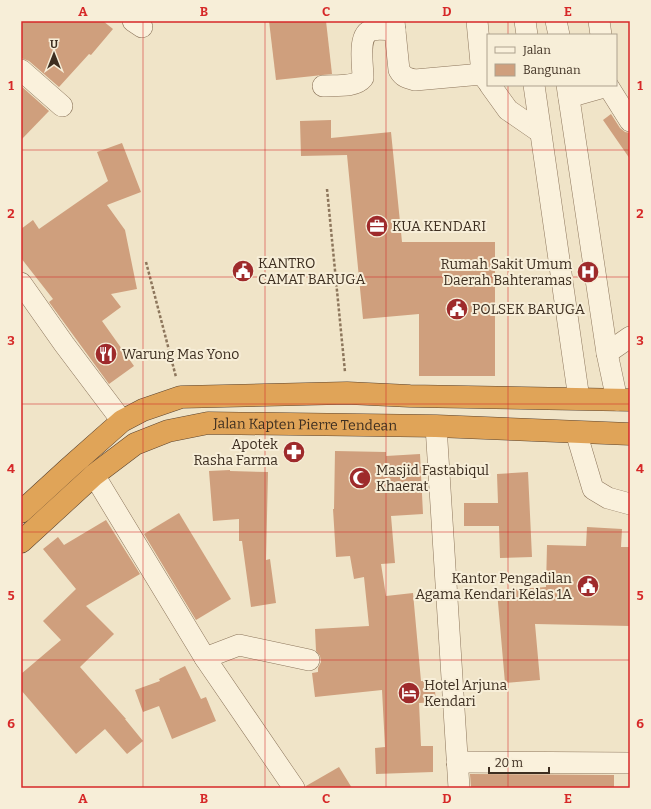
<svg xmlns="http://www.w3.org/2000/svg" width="651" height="809" font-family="Bitter,serif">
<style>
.building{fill:#cf9f7d}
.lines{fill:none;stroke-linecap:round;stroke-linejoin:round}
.minor-casing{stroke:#8d765c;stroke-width:22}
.highway-casing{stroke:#5b4430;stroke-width:23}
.path{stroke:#8d765c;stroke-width:2.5;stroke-dasharray:3 2;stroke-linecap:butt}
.minor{stroke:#faf1dc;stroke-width:21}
.highway{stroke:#e0a458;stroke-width:22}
.grid{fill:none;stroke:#d62828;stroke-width:1;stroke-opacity:0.55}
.labels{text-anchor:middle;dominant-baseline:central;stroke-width:4;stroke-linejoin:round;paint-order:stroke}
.poi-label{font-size:14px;fill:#3d2e20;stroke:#f7eed8;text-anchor:start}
.street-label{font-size:14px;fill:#3d2e20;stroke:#f7eed8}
.neatline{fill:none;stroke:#d62828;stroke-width:1.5}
.grid-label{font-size:13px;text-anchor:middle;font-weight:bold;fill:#d62828}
</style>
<rect width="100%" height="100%" fill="#f0e4c8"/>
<g class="building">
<polygon points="21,21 103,21 113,29 91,55 89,54 59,87 29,61 21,58"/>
<polygon points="269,21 326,21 332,74 276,80"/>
<polygon points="21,86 49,111 21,140"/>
<polygon points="611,114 620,128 625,132 630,133 630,159 603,120"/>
<polygon points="331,120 331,138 391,132 402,242 495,242 495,376 419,376 419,314 363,319 347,155 301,156 300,121"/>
<polygon points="122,143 141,192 107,205 125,230 137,289 111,294 121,307 102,321 134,366 109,384 49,302 53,299 21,258 21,229 33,220 39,229 108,181 97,152"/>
<polygon points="335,451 386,452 386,456 420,454 423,514 391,516 395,563 381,564 386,596 413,593 421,681 434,680 436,702 419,703 421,746 433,746 433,772 376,774 375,748 385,747 382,690 315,697 312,673 318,672 318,668 321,662 320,656 316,651 315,629 369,626 364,577 354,579 350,556 336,557 333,509 334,509"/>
<polygon points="230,470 230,471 268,472 266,560 270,559 276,603 251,607 242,541 239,541 239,519 213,521 209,471"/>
<polygon points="528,472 532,557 500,558 499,526 464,526 464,503 498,503 497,474"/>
<polygon points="179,513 231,599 196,620 144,534"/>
<polygon points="106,520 140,574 86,606 114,634 80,667 126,719 125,719 143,741 127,754 105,729 76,754 21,690 21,674 61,640 43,621 76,589 43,549 58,537 64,545"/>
<polygon points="587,527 622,529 621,547 630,547 630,626 535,624 540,680 505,683 497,591 546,587 547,545 586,546"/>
<polygon points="185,666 201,699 206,697 216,721 172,739 159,706 143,712 135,690 160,681 159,679"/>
<polygon points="339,767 352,788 306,788 306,786"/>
<polygon points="470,774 614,775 614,788 471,788"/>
</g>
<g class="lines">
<g class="minor-casing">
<g id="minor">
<polyline points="133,21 142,27"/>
<path d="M 394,21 L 399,70 C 403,77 407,78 415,80 L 482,74 L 488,82"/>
<polyline points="477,21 482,74"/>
<polyline points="525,21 527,35"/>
<polyline points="556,21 559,35"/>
<polyline points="599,21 601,35"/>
<polyline points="21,70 62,106"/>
<polyline points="490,85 508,110 540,132"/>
<polyline points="534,85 579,399"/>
<polyline points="567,85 607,353 617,400"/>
<path d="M 323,86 C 335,85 355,88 363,78 C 363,65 357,34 372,30 C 379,28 388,30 395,30"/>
<polyline points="569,97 608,86 630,121"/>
<polyline points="21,283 64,344 122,421"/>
<polyline points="607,353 630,337"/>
<polyline points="436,426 459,788"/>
<polyline points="576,432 593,489 608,498 630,504"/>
<polyline points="94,475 205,658 294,788"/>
<polyline points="205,658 239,645 309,660"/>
<polyline points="457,762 630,763"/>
</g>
</g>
<g class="highway-casing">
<g id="highway">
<polyline points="21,512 69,468 122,421 143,410 181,397 347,393 410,396 630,400"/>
<path id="s1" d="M 21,542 L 94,475 L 135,444 L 168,431 L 208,423 L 436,426 L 630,434"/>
</g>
</g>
<g class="path">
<polyline points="327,189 345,372"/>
<polyline points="146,262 176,377"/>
</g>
<use href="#minor" class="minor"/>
<use href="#highway" class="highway"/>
</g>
<path class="grid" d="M 143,21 L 143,788M 265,21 L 265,788M 386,21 L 386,788M 508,21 L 508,35M 508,85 L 508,788M 21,150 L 630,150M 21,277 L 630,277M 21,404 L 630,404M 21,532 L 630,532M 21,660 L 630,660"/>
<defs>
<g id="office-disc" transform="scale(1.15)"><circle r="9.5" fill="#9e2a2b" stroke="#f7eed8"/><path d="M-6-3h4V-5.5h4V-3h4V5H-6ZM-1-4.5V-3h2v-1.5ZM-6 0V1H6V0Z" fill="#fff"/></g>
<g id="civic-disc" transform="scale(1.15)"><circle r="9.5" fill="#9e2a2b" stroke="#f7eed8"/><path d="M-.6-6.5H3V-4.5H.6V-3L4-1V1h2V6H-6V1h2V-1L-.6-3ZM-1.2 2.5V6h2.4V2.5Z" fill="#fff"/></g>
<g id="hospital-disc" transform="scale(1.15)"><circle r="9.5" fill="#9e2a2b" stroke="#f7eed8"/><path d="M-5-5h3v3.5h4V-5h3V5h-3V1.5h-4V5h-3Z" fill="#fff"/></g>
<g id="restaurant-disc" transform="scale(1.15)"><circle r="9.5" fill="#9e2a2b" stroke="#f7eed8"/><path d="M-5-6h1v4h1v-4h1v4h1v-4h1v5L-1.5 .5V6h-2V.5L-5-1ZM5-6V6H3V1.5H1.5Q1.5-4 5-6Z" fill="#fff"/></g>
<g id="pharmacy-disc" transform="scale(1.15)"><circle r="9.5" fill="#9e2a2b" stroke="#f7eed8"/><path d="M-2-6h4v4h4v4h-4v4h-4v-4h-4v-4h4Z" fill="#fff"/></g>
<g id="mosque-disc" transform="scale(1.15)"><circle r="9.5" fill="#9e2a2b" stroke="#f7eed8"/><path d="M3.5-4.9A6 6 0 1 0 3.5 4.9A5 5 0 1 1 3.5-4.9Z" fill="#fff"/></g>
<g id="hotel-disc" transform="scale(1.15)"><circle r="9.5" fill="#9e2a2b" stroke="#f7eed8"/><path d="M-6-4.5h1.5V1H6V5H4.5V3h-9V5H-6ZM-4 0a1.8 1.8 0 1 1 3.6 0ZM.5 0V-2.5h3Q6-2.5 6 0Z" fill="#fff"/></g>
</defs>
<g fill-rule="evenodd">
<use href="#office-disc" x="377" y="226"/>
<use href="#civic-disc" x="243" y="271"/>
<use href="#hospital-disc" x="588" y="272"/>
<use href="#civic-disc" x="457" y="309"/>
<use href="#restaurant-disc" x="106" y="354"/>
<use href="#pharmacy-disc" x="294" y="452"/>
<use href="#mosque-disc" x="360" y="478"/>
<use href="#civic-disc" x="588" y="586"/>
<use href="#hotel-disc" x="409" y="693"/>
</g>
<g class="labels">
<g class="poi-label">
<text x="392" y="226">KUA KENDARI</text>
<text x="258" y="263">KANTRO<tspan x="258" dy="16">CAMAT BARUGA</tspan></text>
<text x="572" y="264" text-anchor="end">Rumah Sakit Umum<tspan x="572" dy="16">Daerah Bahteramas</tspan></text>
<text x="472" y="309">POLSEK BARUGA</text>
<text x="122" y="354">Warung Mas Yono</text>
<text x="278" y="444" text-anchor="end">Apotek<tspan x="278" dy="16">Rasha Farma</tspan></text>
<text x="376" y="470">Masjid Fastabiqul<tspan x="376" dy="16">Khaerat</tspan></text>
<text x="572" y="578" text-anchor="end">Kantor Pengadilan<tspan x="572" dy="16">Agama Kendari Kelas 1A</tspan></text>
<text x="424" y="685">Hotel Arjuna<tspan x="424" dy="16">Kendari</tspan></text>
</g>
<g class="street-label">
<text stroke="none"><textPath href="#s1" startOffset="324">Jalan Kapten Pierre Tendean</textPath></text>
</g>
</g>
<rect width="651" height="809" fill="none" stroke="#f7eed8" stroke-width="44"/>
<rect x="487" y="34" width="130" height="52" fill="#f7eed8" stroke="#ada18e"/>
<rect x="495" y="47" width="20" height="6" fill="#faf1dc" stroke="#ada18e"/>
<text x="523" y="54" font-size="12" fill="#3d2e20">Jalan</text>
<rect x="495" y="64" width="20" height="12" fill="#cf9f7d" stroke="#ada18e"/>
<text x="523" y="74" font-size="12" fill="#3d2e20">Bangunan</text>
<g transform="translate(54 54)" stroke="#f7eed8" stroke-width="3" paint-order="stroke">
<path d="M0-3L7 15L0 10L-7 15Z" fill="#3d2e20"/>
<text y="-6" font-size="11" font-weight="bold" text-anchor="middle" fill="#3d2e20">U</text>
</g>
<path d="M489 767v6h60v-6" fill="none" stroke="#3d2e20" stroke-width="2"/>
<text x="495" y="767" font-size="12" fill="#3d2e20" stroke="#f7eed8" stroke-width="3" paint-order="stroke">20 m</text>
<rect x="22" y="22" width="607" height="765" class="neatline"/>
<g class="grid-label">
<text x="83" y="16">A</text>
<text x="204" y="16">B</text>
<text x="326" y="16">C</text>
<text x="447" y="16">D</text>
<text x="568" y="16">E</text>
<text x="11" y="90">1</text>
<text x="640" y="90">1</text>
<text x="11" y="218">2</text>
<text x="640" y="218">2</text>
<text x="11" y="345">3</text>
<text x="640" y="345">3</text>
<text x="11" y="473">4</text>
<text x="640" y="473">4</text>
<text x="11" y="600">5</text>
<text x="640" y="600">5</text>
<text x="11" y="728">6</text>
<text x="640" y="728">6</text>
<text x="83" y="803">A</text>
<text x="204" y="803">B</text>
<text x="326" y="803">C</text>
<text x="447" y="803">D</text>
<text x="568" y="803">E</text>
</g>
</svg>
